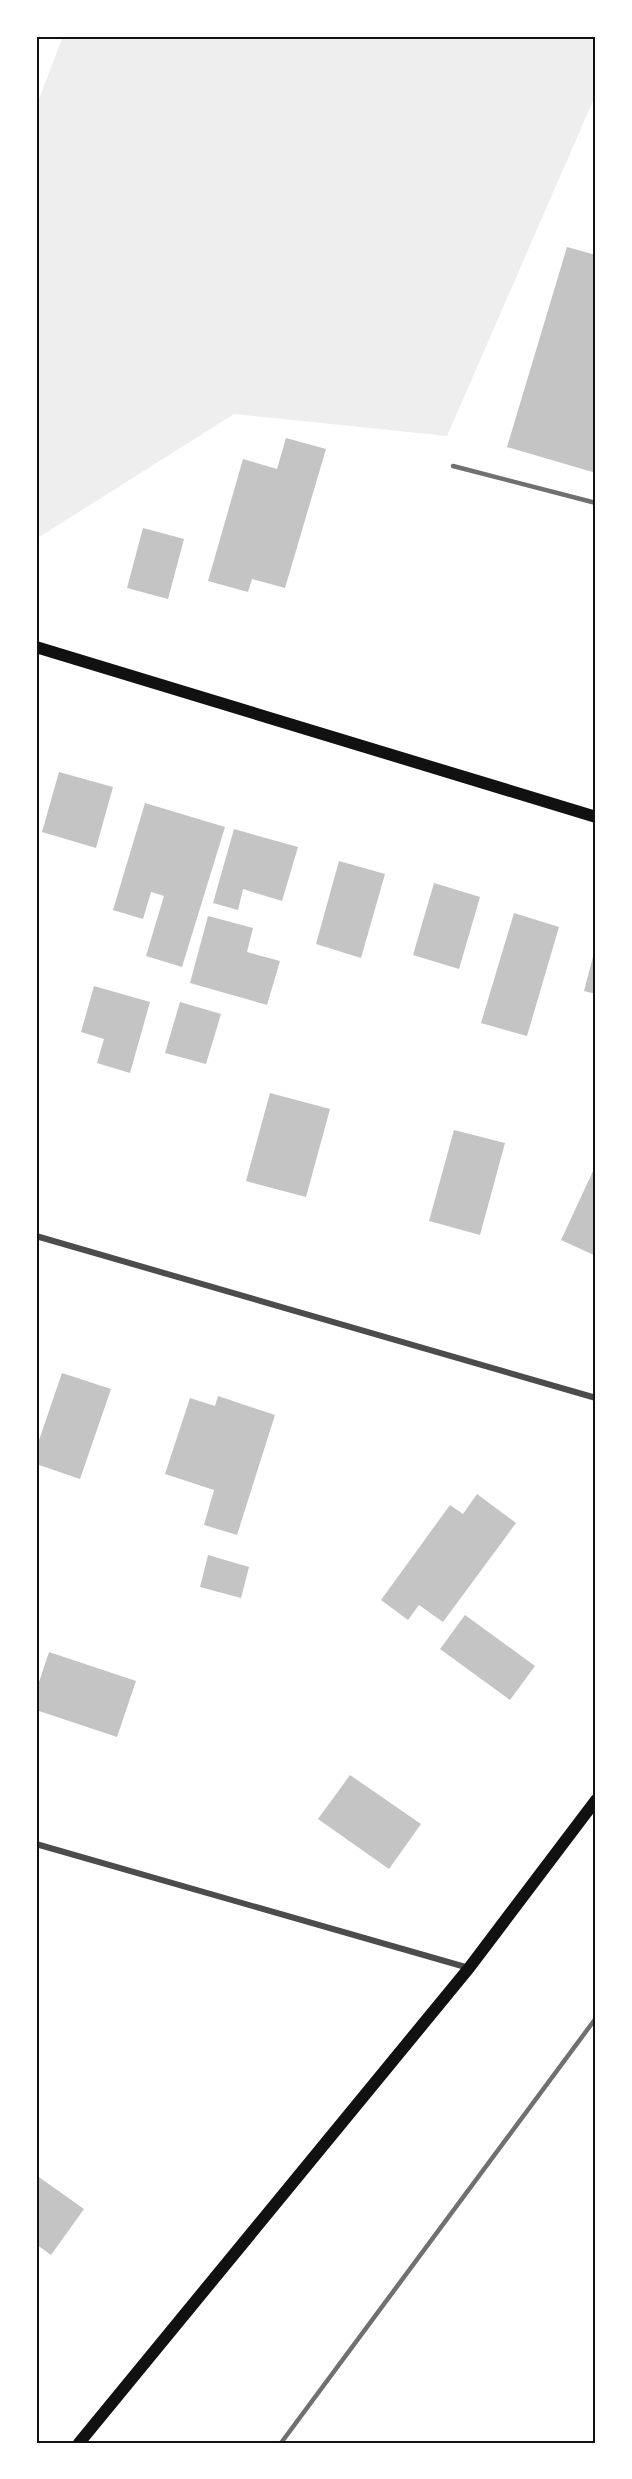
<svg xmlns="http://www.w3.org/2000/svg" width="632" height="2479" font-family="Raleway,sans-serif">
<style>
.green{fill:#eee}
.building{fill:#c4c4c4}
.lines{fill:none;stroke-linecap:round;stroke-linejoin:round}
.minor{stroke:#4c4c4c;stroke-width:6}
.secondary{stroke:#111;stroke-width:12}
.rail{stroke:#707070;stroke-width:4.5}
.neatline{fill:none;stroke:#111;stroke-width:2}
</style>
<rect width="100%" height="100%" fill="#fff"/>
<polygon class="green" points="63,36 596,36 596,94 447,436 234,414 36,539 36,107"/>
<g class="building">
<polygon points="567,247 596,255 596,473 507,447"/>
<polygon points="286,438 326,449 285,588 252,579 248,592 208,581 243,459 277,469"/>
<polygon points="143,528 184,539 168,599 127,588"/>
<polygon points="59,772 113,787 96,848 42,832"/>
<polygon points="145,803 225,827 182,967 146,956 164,896 151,892 143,919 113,910"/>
<polygon points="234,829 298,847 282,901 243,889 238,910 213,903"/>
<polygon points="339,861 385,874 361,958 316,944"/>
<polygon points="434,883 480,897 459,969 413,955"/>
<polygon points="514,913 559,927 527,1036 481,1023"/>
<polygon points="208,916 253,928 247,952 280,961 267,1005 190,983"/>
<polygon points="595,949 596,949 596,994 584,991"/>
<polygon points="94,986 150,1002 130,1073 97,1063 104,1039 81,1032"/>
<polygon points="180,1002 221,1014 206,1064 165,1053"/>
<polygon points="270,1093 330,1109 306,1197 246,1181"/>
<polygon points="454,1130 505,1143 480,1235 429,1221"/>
<polygon points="594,1169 596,1170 596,1256 561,1240"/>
<polygon points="62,1373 111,1389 80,1479 36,1464 36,1449"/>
<polygon points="218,1396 275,1415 237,1535 204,1525 214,1490 165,1474 190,1398 215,1406"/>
<polygon points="477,1494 516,1523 443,1622 419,1605 408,1620 381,1600 450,1505 463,1514"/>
<polygon points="208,1555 249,1567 241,1598 200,1587"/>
<polygon points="465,1615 535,1666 510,1700 440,1649"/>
<polygon points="49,1652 136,1681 117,1737 36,1710 36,1691"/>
<polygon points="350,1775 421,1824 389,1869 318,1819"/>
<polygon points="36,2175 84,2209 51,2255 36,2244"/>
</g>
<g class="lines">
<g class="minor">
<polyline points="36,1236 596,1398"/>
<polyline points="36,1844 469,1968"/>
</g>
<g class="secondary">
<polyline points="36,647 596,817"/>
<polyline points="79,2443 469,1968 596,1800"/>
</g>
<g class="rail">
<polyline points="453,466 596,503"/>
<polyline points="281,2443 596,2018"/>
</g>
</g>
<rect width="632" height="2479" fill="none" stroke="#ffffff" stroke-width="75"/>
<rect x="38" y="38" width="556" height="2404" class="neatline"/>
</svg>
